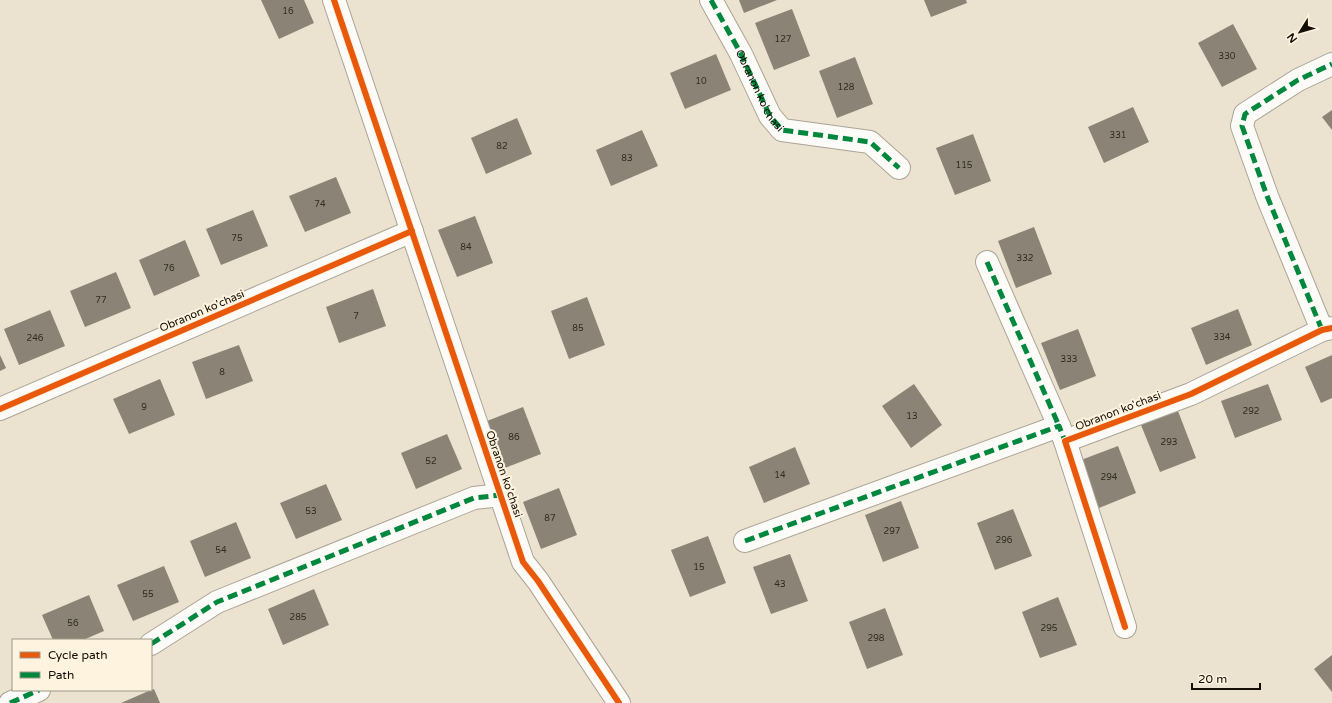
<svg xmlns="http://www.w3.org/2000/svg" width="1332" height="703" font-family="'Varela Round',sans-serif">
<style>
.building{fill:#8b8476}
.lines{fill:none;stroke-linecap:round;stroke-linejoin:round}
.street-casing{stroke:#aba496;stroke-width:24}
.street{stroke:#fcfbf8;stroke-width:22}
.quiet{stroke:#00873e;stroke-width:5;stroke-dasharray:10 5;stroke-linecap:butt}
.cycleway-casing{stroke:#fdf3df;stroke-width:8}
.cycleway{stroke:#e8590c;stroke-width:6}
.labels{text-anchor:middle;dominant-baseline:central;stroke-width:4;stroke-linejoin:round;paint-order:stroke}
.number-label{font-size:9px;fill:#322c20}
.street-label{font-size:11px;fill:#140e04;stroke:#fdf3df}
</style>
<rect width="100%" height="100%" fill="#ebe2cf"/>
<g class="building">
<polygon points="261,0 304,0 314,23 279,39"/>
<polygon points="739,0 777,0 744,13"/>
<polygon points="924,0 966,0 967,3 931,17"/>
<polygon points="792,9 810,56 774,70 755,23"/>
<polygon points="1233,24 1257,69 1222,87 1198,43"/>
<polygon points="716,54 731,90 685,109 670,73"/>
<polygon points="855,57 873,104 837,118 819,71"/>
<polygon points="1133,107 1149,142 1104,163 1088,127"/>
<polygon points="1332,110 1332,130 1322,117"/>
<polygon points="517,118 532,154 486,174 471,138"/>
<polygon points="642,130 658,166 611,186 596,150"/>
<polygon points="973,134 991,181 955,195 936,148"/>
<polygon points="336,177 351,213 305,232 289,196"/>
<polygon points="253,210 268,246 221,265 206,229"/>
<polygon points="475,216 493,263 457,277 438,230"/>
<polygon points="1034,227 1052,274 1016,288 998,241"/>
<polygon points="185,240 200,276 154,296 139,260"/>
<polygon points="116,272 131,308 85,327 70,291"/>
<polygon points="373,289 386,326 339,343 326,307"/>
<polygon points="587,297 605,345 569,359 551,311"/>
<polygon points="1238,309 1252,345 1206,365 1191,328"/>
<polygon points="50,310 65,346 19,365 4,329"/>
<polygon points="1078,329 1096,376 1060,390 1041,343"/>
<polygon points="239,345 253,381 206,399 192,362"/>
<polygon points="0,355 6,368 0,371"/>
<polygon points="1332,355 1332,398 1321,403 1305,367"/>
<polygon points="160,379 175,415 129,434 113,399"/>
<polygon points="914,384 942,425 911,448 882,406"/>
<polygon points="1268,384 1282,420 1235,438 1221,401"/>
<polygon points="523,407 541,454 505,468 487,421"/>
<polygon points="1178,411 1196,458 1160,472 1141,425"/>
<polygon points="447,434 462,469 416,489 401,453"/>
<polygon points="1118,446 1136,493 1099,508 1081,460"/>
<polygon points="795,447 810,484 764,503 749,467"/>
<polygon points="326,484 342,520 296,539 280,503"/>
<polygon points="559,488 577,535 541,549 523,502"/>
<polygon points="901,501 919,548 883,562 865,515"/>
<polygon points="1013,509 1032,556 995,570 977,523"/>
<polygon points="236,522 251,558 205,577 190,541"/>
<polygon points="708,536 726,583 690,597 671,550"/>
<polygon points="790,554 808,601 771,614 753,567"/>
<polygon points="164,566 179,602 133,621 117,585"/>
<polygon points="314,589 329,625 283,645 268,609"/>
<polygon points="89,595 104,631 83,640 53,640 42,615"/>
<polygon points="1058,597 1077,645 1040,658 1022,612"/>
<polygon points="885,608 903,655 867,669 849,622"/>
<polygon points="1332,655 1332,692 1314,669"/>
<polygon points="154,689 160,703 121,703 151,690"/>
</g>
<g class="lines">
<g class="street-casing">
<g id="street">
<polyline points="334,0 523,562 538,581 619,703"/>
<polyline points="711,0 741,54 770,116 782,130 870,142 899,168"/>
<polyline points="987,262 1059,426"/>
<polyline points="1322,330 1267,196 1242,126 1245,114 1298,80 1332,64"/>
<polyline points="0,409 412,231"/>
<polyline points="745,541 1059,426 1065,441"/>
<polyline points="1125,627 1065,441 1191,394 1322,330 1332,328"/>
<polyline points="151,644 217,602 474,498 501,495"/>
<polyline points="10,703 39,690"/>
</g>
</g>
<use href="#street" class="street"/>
<g class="quiet">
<path id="s1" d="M 711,0 L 741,54 L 770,116 L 782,130 L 870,142 L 899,168"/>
<polyline points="987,262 1059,426"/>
<polyline points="1322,330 1267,196 1242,126 1245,114 1298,80 1332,64"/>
<polyline points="745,541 1059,426 1065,441"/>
<polyline points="151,644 217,602 474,498 501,495"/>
<polyline points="10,703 39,690"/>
</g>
<g class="cycleway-casing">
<g id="cycleway">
<polyline points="334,0 523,562 538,581 619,703"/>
<polyline points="0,409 412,231"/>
<polyline points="1125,627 1065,441 1191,394 1322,330 1332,328"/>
</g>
</g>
<use href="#cycleway" class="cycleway"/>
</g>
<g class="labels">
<g class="number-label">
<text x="288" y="11">16</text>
<text x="783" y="39">127</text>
<text x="1227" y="56">330</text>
<text x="701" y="81">10</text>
<text x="846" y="87">128</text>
<text x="1118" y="135">331</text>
<text x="502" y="146">82</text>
<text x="627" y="158">83</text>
<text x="964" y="165">115</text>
<text x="320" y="204">74</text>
<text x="237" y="238">75</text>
<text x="466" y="247">84</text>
<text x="1025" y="258">332</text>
<text x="169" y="268">76</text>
<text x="101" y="300">77</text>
<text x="356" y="316">7</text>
<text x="578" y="328">85</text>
<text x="1222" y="337">334</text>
<text x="35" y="338">246</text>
<text x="1069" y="359">333</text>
<text x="222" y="372">8</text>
<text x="144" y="407">9</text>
<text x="1251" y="411">292</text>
<text x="912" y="416">13</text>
<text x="514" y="437">86</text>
<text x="1169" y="442">293</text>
<text x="431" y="461">52</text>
<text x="780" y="475">14</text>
<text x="1109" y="477">294</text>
<text x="311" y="511">53</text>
<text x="550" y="518">87</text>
<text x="892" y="531">297</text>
<text x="1004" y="540">296</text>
<text x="221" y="550">54</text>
<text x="699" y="567">15</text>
<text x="780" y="584">43</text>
<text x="148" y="594">55</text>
<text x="298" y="617">285</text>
<text x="73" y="623">56</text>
<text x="1049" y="628">295</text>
<text x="876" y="638">298</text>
</g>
<g class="street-label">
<text stroke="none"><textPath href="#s1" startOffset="103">Obranon ko'chasi</textPath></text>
<text transform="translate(202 311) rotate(-23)">Obranon ko'chasi</text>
<text transform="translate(1118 411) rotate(-21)">Obranon ko'chasi</text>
<text transform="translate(504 474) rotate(71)">Obranon ko'chasi</text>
</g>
</g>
<rect x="12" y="639" width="140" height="52" fill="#fdf3df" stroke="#a09787"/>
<rect x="20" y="652" width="20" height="6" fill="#e8590c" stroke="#a09787"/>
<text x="48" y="659" font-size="12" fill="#140e04">Cycle path</text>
<rect x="20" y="672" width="20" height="6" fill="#00873e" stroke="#a09787"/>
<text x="48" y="679" font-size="12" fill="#140e04">Path</text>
<g transform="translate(1300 32) rotate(233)" stroke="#fdf3df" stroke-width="3" paint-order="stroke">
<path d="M0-3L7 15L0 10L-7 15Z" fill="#140e04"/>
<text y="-6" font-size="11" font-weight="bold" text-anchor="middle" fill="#140e04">N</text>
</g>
<path d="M1192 683v6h68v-6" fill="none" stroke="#140e04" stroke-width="2"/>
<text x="1198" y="683" font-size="12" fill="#140e04" stroke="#fdf3df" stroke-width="3" paint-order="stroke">20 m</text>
</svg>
